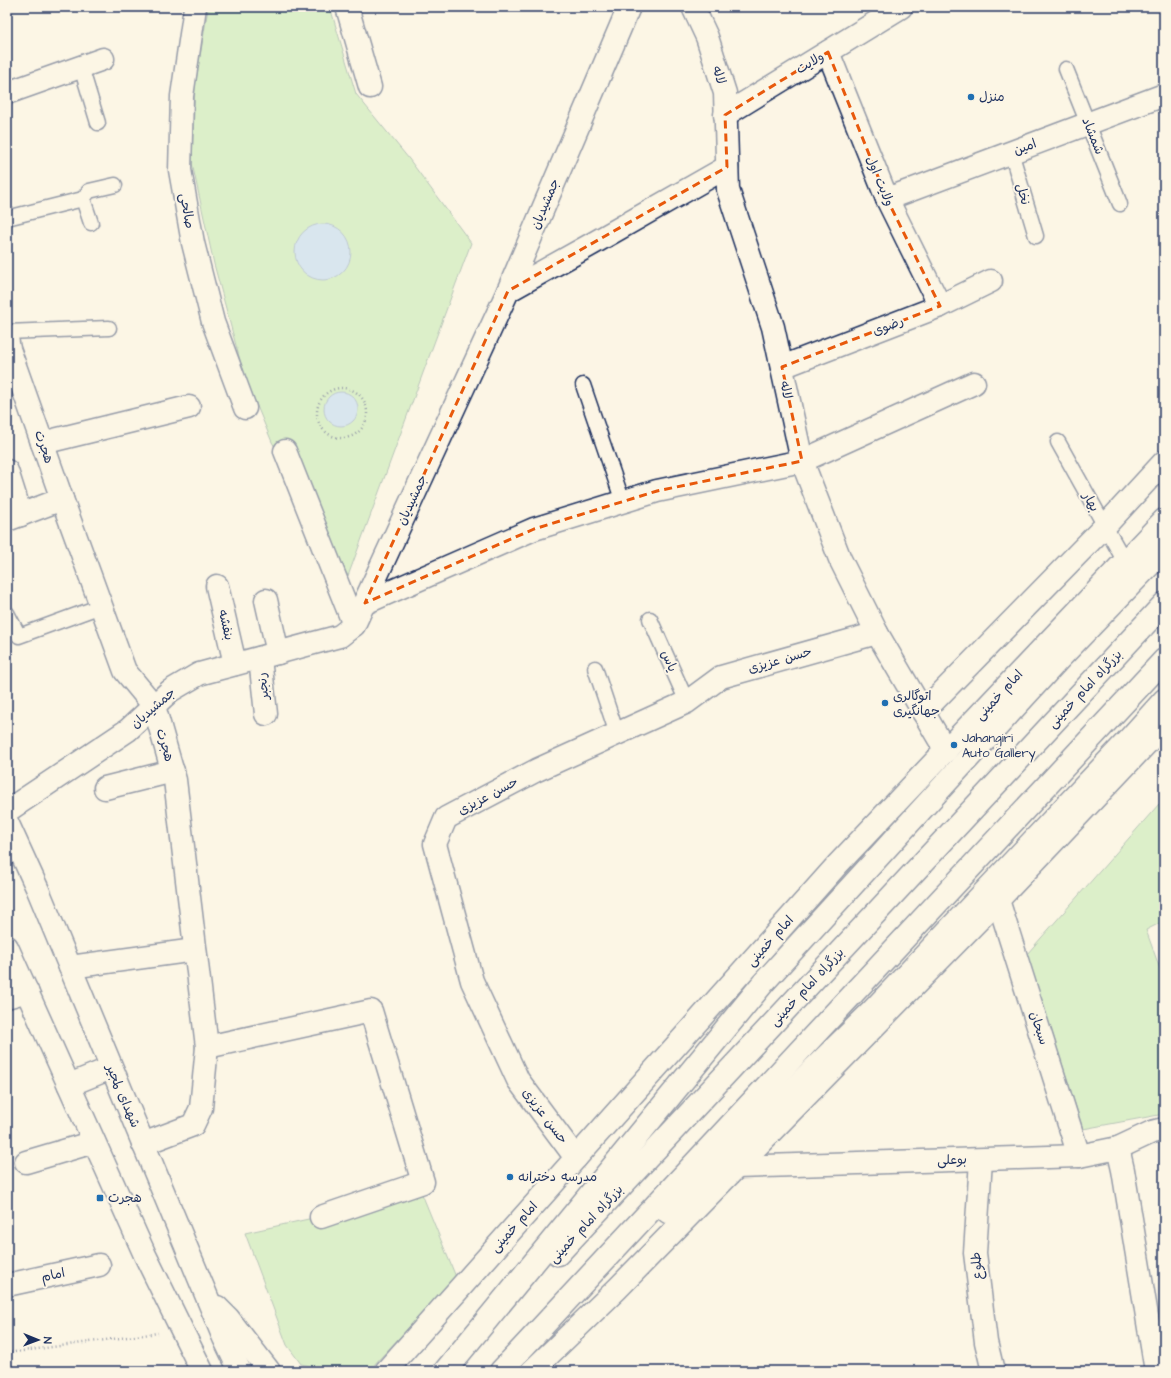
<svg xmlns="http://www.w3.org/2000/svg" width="1171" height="1378" font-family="'Architects Daughter','Playpen Sans Arabic',sans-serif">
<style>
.green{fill:#b7e7a7;stroke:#698b82}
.water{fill:#b0d3f8;stroke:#7491ba}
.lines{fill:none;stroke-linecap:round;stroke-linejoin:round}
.service-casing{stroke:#1b2f5e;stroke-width:17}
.minor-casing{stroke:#1b2f5e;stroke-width:25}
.tertiary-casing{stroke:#1b2f5e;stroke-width:25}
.secondary-casing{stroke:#1b2f5e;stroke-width:25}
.trunk-casing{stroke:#1b2f5e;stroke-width:25}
.path{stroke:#1b2f5e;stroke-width:2.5;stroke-dasharray:1 3;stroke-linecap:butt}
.service{stroke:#fcf5e5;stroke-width:14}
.minor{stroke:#fcf5e5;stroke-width:22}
.tertiary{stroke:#fcf5e5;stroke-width:22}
.secondary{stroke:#fcf5e5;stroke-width:22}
.trunk{stroke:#fcf5e5;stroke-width:22}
.marked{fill:none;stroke:#e8590c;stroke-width:3;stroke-dasharray:8 5;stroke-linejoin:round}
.poi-dot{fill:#1f6fb2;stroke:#fcf5e5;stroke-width:1.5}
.labels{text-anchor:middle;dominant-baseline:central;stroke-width:4;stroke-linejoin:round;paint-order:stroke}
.street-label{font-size:13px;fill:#1b2f5e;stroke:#fcf5e5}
.poi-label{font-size:13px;fill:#1b2f5e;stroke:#fcf5e5;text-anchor:start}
</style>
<rect width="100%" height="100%" fill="#fcf5e5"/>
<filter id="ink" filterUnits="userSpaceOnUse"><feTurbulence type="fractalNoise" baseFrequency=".025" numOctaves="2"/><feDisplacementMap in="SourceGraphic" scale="8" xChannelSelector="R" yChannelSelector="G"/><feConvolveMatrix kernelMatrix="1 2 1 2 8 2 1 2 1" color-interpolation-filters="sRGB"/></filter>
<g filter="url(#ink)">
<g class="green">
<polygon points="226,7 330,7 356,94 409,159 471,243 348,576 272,442 244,375 214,264 192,163 195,86 208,9"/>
<polygon points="1159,804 1164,811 1164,921 1146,930 1164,980 1164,1114 1083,1129 1027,954"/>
<polygon points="422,1194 456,1277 372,1367 334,1371 301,1364 287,1345 245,1233"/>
</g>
<g class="water">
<circle cx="323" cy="252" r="28"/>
<circle cx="341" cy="409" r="17"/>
</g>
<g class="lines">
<g class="service-casing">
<g id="service">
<polyline points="81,67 98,123"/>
<polyline points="1066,69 1120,204"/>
<polyline points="1011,152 1036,236"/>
<polyline points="7,218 83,199"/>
<polyline points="91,223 83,199 89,191 115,185"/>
<polyline points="7,332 109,328"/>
<polyline points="583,385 623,502"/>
<polyline points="1058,442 1125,562"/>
<polyline points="7,613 19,636 101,606"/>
<polyline points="650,619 687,702"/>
<polyline points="595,668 617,734"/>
</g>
</g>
<g class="minor-casing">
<g id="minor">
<polyline points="195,7 182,96 180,170 193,243 213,322 245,408"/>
<polyline points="347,7 370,87"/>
<polyline points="693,7 707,37 725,93 728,190 773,327 802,461 840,559 877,633 946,751"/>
<polyline points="828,52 887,199 940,306"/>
<polyline points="7,93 103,59"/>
<polyline points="725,115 901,7"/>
<polyline points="887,199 1164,95"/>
<polyline points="508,291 592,244 727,167"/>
<polyline points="7,338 9,349 62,499 125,671 154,706 175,780 207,1047 201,1108 193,1125 143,1144"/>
<polyline points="782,367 940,306 991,281"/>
<polyline points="42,443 189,407"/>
<polyline points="285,451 354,625"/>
<polyline points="7,471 21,515"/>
<polyline points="7,520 62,499"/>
<polyline points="217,586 235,664"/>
<polyline points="266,600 278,653"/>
<polyline points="365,603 534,529 657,491 802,461 974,383"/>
<polyline points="260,658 266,714"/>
<polyline points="923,712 1105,526 1164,462"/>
<polyline points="105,788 173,771"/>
<polyline points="998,900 1079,1156"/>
<polyline points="70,967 195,950"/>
<polyline points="7,997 27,991"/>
<polyline points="207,1047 371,1011 423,1182 321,1217"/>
<polyline points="1118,1148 1123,1170 1156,1371"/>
<polyline points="576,1158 518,1080 472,981 435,844 446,818 537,770 687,702 721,677 877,633"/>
<polyline points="981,1160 975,1253 986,1342 993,1371"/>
<polyline points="26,1162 94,1142"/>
<polyline points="736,1167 1079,1156 1118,1148 1152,1132 1164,1129"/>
</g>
</g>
<g class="tertiary-casing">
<g id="tertiary">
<polyline points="7,811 128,730 170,691 199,674 340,636 354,625 508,291 629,7"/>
<polyline points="7,1285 99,1265"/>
</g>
</g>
<g class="secondary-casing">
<g id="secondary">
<polyline points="7,822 38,890 224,1338 240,1371"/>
<polyline points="7,947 145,1255 202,1371"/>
<polyline points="69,1085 111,1068"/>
<polyline points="217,1307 228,1318 269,1371"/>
<polyline points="386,1371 838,864 1164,520"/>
<polyline points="532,1371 617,1289 998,900 1164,725"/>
</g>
</g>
<g class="trunk-casing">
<g id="trunk">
<polyline points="668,1212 871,1012 1128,740 1164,700"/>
<polyline points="558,1254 1164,604"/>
<polyline points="445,1371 764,982 1059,659 1164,550"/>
<polyline points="501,1371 1164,660"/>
</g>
</g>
<g class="path">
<circle cx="342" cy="413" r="25"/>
<polyline points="7,1353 158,1333"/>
</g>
<use href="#service" class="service"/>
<use href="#minor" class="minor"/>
<use href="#tertiary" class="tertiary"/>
<use href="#secondary" class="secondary"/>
<use href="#trunk" class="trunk"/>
</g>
</g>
<path d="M0 0H1171V1378H0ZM 828,52 L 887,199 L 940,306 L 782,367 L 802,461 L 657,491 L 534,529 L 365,603 L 508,291 L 727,167 L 725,115 Z" fill="#fcf5e5" fill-opacity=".55" fill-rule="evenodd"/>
<path class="marked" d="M 828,52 L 887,199 L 940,306 L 782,367 L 802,461 L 657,491 L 534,529 L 365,603 L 508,291 L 727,167 L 725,115 Z"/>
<g class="poi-dot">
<circle cx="971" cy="97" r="4"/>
<circle cx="885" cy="703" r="4"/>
<circle cx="954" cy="745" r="4"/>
<circle cx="510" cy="1177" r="4"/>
<rect x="96" y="1194" width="8" height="8" rx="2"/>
</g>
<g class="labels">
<g class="street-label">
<text transform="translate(810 63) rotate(-31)">ولایت</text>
<text transform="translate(719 75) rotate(73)">لاله</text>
<text transform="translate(1093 136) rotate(68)">شمشاد</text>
<text transform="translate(1025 147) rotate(-20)">امین</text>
<text transform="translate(880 181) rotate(67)">ولایت اول</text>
<text transform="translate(1023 194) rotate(74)">نخل</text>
<text transform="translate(545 204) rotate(-67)">جمشیدیان</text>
<text transform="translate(187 211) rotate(80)">صالحی</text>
<text transform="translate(888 326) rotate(-21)">رضوی</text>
<text transform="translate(786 390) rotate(78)">لاله</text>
<text transform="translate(44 447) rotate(71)">هجرت</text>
<text transform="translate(412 500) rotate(-65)">جمشیدیان</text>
<text transform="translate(1091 502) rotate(61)">بهار</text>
<text transform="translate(226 625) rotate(77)">بنفشه</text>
<text transform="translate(780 660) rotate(-16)">حسن عزیزی</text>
<text transform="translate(669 661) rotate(66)">یاس</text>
<text transform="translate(263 686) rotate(-96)">رنجبر</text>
<text transform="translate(1085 689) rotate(-47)">بزرگراه امام خمینی</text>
<text transform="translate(999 695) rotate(-47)">امام خمینی</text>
<text transform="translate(153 708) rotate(-41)">جمشیدیان</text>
<text transform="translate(165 745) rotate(74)">هجرت</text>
<text transform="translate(488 796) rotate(-28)">حسن عزیزی</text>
<text transform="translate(770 941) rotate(-48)">امام خمینی</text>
<text transform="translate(807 987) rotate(-47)">بزرگراه امام خمینی</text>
<text transform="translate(1039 1028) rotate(72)">سبحان</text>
<text transform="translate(123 1096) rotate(67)">شهدای لمجیر</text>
<text transform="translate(545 1116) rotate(53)">حسن عزیزی</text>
<text transform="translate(952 1160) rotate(-2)">بوعلی</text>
<text transform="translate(586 1224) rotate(-47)">بزرگراه امام خمینی</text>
<text transform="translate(514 1227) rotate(-48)">امام خمینی</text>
<text transform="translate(977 1266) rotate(-95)">طلوع</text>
<text transform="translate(53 1275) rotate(-12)">امام</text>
</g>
<g class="poi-label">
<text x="979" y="97">منزل</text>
<text x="893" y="696">اتوگالری<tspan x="893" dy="15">جهانگیری</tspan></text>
<text x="962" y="738">Jahangiri<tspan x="962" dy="15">Auto Gallery</tspan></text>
<text x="518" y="1177">مدرسه دخترانه</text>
<text x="108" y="1198">هجرت</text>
</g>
</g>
<rect width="1171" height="1378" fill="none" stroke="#fcf5e5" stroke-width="24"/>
<rect x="12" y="12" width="1147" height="1354" fill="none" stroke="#1b2f5e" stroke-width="1.5" filter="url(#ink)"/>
<g transform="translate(38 1340) rotate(91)" stroke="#fcf5e5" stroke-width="3" paint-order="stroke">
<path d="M0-3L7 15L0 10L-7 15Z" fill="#1b2f5e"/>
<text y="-6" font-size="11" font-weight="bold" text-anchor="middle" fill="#1b2f5e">N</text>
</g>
</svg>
